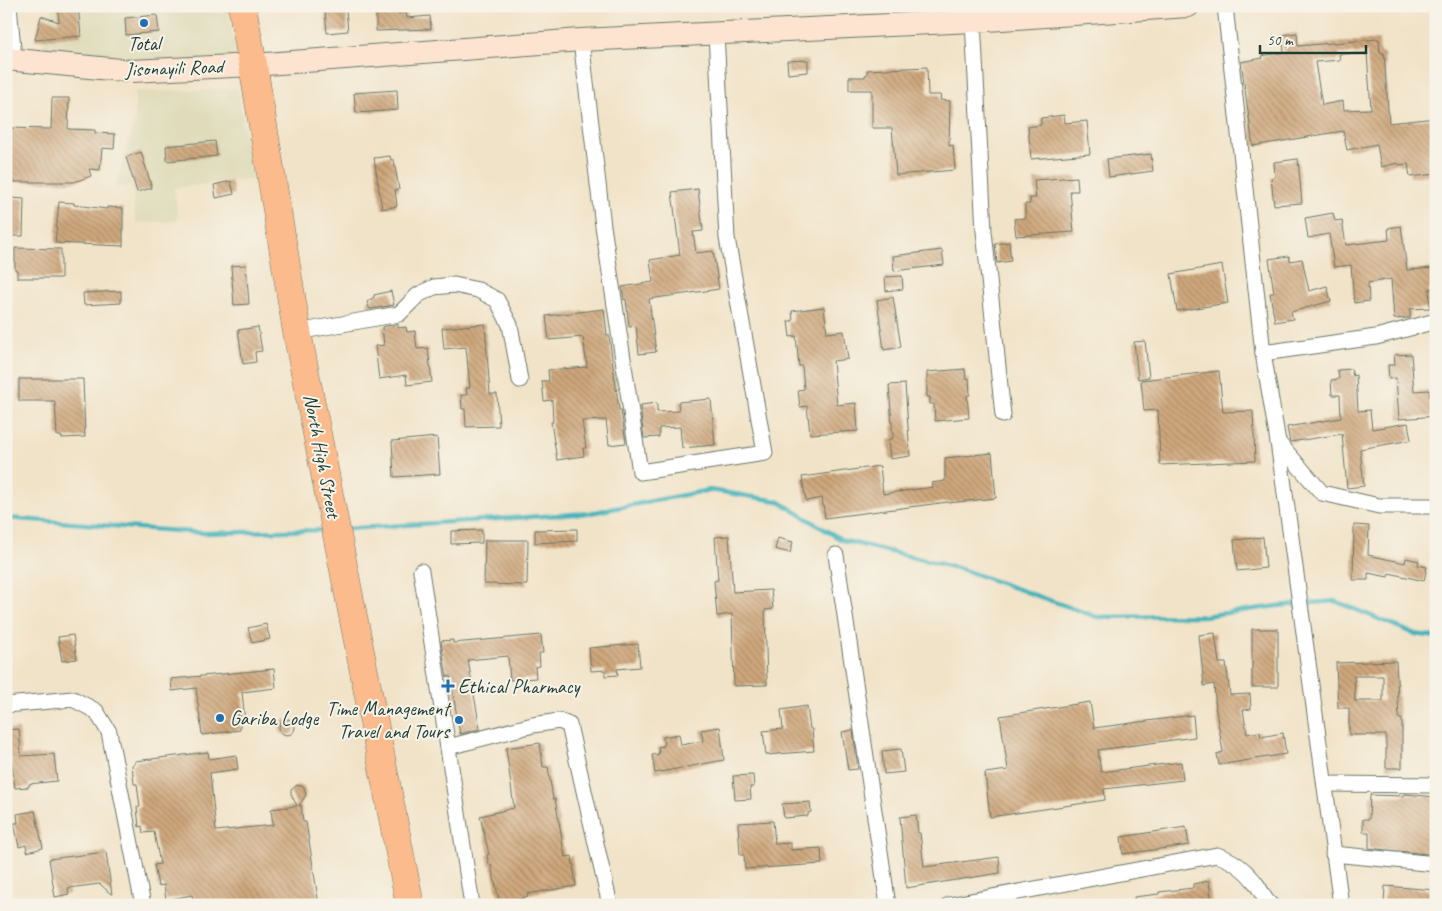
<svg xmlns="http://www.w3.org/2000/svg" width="1442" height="911" font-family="Caveat,sans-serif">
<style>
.built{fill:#e0dcbb}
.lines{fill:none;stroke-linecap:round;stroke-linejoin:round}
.stream{stroke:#44b4bb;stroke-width:4.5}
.building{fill:url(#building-back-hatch);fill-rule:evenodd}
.street-casing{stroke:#687768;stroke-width:17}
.secondary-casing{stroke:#687768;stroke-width:24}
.highway-casing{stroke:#687768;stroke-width:29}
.street{stroke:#fff;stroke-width:15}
.secondary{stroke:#fde4d1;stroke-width:22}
.highway{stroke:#fbbb8d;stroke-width:28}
.poi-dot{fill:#1f6fb2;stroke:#f7f3e8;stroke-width:2}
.labels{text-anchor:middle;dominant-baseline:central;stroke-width:4;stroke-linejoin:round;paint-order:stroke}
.poi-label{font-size:20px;fill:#1f3d34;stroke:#f7f3e8;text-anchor:start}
.street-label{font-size:20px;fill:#1f3d34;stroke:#f7f3e8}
</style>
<defs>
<pattern id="building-back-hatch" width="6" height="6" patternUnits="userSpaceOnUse" patternTransform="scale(1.25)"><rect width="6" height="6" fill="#cfa77c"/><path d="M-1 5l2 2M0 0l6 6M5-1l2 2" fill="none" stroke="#a78966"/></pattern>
</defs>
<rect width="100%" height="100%" fill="#f7f3e8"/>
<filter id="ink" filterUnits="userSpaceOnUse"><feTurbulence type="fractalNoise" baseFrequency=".02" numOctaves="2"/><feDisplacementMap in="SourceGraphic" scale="10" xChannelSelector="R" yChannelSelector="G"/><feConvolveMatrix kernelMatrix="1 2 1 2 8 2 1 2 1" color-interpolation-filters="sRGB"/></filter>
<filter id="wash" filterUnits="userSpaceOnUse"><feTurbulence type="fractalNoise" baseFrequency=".0096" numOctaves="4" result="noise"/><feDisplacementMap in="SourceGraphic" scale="20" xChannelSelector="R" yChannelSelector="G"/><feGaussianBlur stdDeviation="1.12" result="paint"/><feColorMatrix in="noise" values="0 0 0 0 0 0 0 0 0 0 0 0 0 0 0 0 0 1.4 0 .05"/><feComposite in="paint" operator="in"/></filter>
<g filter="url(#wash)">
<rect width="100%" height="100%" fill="#f1e3c8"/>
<g class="built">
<polygon points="54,6 227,6 239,63 145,67 39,55"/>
<polygon points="238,89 252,178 174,188 178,221 136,223 132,186 115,187 135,121 135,92"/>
</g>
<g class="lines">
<g class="stream">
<polyline points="6,518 204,533 327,530"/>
<polyline points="344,529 590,513 710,490 778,501 842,540 961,569 1097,617 1204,616 1277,606 1335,601 1415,634 1436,637"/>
</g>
</g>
<g id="blocks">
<g class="building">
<polygon points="70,6 78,6 81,36 35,40 41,16 59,22 58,7"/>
<polygon points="346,10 348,31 327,33 325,11"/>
<polygon points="406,13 407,18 430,16 431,29 376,31 376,14"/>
<polygon points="157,15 159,32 126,35 125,18"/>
<path d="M 1297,33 L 1298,46 L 1379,39 L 1380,53 L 1384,53 L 1389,123 L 1436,118 L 1436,174 L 1410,177 L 1408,164 L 1399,165 L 1398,163 L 1381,167 L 1377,144 L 1347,150 L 1343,131 L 1253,146 L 1241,62 L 1263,58 L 1262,56 L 1284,52 L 1282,35 ZM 1367,53 L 1371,109 L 1344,110 L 1343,101 L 1322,105 L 1315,62 L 1340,60 L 1339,54 Z"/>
<polygon points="808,60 808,72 788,74 787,61"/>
<polygon points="927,67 928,95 941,95 940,100 950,101 949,146 953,145 955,170 896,175 892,128 872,128 872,90 849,90 849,77 865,77 865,75 867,75 867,70"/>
<polygon points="397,90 398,110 356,113 354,93"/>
<polygon points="52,98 69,98 68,129 95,130 95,133 115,134 114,149 102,148 100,170 89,169 91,176 74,182 6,182 6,128 51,129"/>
<polygon points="1064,115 1065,123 1087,121 1090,154 1031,159 1028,127 1041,125 1041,118"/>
<polygon points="215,141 217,156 167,161 166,146"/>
<polygon points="141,152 152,188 137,192 126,157"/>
<polygon points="1151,154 1153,171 1109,177 1107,159"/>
<polygon points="390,156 391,160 394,160 399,190 395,190 397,206 382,209 374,158"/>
<polygon points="1298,159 1302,203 1274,205 1271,178 1275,177 1274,162"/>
<polygon points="1077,177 1078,191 1070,191 1074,232 1016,236 1014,219 1025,218 1025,204 1030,204 1030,198 1036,198 1034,180"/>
<polygon points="231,181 234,194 216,198 214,185"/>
<polygon points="698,189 703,231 693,232 696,253 713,251 719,289 649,299 656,352 639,354 636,326 629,327 626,299 624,300 622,287 653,282 650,260 680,255 672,192"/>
<polygon points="12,198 24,199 23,236 11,236"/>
<polygon points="59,202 74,203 74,205 107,209 107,207 123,208 123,246 55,243"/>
<polygon points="1333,213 1335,221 1342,220 1346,245 1389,240 1388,228 1401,226 1407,270 1436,268 1436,288 1429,289 1430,308 1410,309 1410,318 1394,319 1391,279 1368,283 1369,301 1354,303 1351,265 1334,267 1329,234 1308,238 1305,218"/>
<polygon points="1009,242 1011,261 997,263 995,244"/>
<polygon points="15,248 61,249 61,278 17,278 17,270 15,270"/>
<polygon points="942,250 944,265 894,271 893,256"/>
<polygon points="1289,256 1290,261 1302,259 1309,291 1327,286 1331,301 1291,312 1293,319 1275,322 1270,293 1274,293 1269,259"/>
<polygon points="246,265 249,304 234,305 231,266"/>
<polygon points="1222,265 1228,303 1177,311 1171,274"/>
<polygon points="902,276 903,289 886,291 885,277"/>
<polygon points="121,291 121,303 84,305 83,293"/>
<polygon points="391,291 394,305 371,309 369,308 367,302 374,297 374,295"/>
<polygon points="893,297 901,347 884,350 877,300"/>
<polygon points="824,307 827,333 844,331 848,359 833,361 837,405 856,403 858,431 810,434 807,406 800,407 798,390 804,389 802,366 799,366 796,336 790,337 788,321 793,321 792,311"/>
<polygon points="604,309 607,335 609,335 619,410 621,410 626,443 609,445 606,420 582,421 586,448 583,448 584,456 557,460 551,422 553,422 552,400 544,401 542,381 549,381 548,370 587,367 583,337 549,340 546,316"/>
<polygon points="398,324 398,328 406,327 407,332 415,331 417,349 428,348 432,382 407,385 406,375 379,379 375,346 384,345 382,327"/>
<polygon points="485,324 490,394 497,394 499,426 466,427 465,409 462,409 461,395 467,395 466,388 470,388 466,347 444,349 442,328"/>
<polygon points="258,327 262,351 255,352 256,362 243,364 238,330"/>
<polygon points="1145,341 1149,377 1138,379 1134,342"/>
<polygon points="1411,354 1414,391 1429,390 1430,397 1436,396 1436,416 1399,419 1396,378 1389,379 1388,365 1395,365 1394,355"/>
<polygon points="965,369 966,379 969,378 970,395 967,395 969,418 935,421 934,404 930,404 930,397 927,397 927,372"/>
<polygon points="1351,369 1353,376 1356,375 1358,411 1370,410 1372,429 1408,423 1411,440 1360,449 1364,486 1347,488 1342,434 1290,442 1287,427 1341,418 1340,395 1332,395 1331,380 1339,379 1338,370"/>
<polygon points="1219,371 1223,412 1253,411 1255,461 1160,465 1158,410 1144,411 1141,380"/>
<polygon points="19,379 83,379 85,437 62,438 61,436 57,436 55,401 19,401"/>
<polygon points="905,384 910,456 890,459 888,440 893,438 889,385"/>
<polygon points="711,399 715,445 682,448 680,427 659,428 659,437 644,438 640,407 642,407 641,405 657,403 657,412 679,411 678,402"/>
<polygon points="437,437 440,474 394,477 392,441"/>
<polygon points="992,453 996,498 948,503 948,502 825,518 822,498 806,501 802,477 880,466 883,494 933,487 932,483 945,481 945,458"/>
<polygon points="1354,525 1369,526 1368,555 1405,563 1406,558 1419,561 1418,565 1427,567 1424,581 1389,573 1388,577 1368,573 1368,580 1353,580"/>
<polygon points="577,529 577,541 535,543 535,530"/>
<polygon points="482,530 482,543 451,544 451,531"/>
<polygon points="729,536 733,592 771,590 773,609 765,610 767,685 734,686 732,614 717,616 714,581 718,580 715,537"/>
<polygon points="1263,537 1266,568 1237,571 1234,540"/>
<polygon points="778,538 793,542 790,553 775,549"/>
<polygon points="485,540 528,540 527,585 484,584"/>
<polygon points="266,624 270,639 252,643 248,628"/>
<rect x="1252" y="629" width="26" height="58"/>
<polygon points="1215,633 1219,663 1226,663 1230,695 1250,694 1251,709 1243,710 1247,734 1260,732 1261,737 1283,733 1286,754 1219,765 1217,754 1223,752 1216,711 1214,684 1204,686 1199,635"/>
<polygon points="73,635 77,659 62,661 58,637"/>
<polygon points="541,635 543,653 539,653 540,666 535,667 536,678 510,680 508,656 468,660 480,729 460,734 450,676 447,677 441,641 453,640 453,643"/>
<polygon points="638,644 640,667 617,669 618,675 605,676 605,670 591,671 589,648"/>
<path d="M 1396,661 L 1399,719 L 1402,719 L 1402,768 L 1386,768 L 1386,735 L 1349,735 L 1349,708 L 1338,708 L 1336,663 ZM 1354,676 L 1383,676 L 1383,701 L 1355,701 Z"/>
<polygon points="274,669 276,688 242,692 245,722 240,723 240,730 202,735 196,688 172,691 171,679"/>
<polygon points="1090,702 1094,728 1193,715 1195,737 1098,750 1101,772 1181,762 1183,780 1104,789 1105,800 990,817 985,773 1008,770 1000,716"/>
<polygon points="807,706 810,729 812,729 814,751 766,755 763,731 783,729 781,710"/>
<circle cx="287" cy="727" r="8"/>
<polygon points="720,727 724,760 655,773 652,755 659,754 658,747 664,746 663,737 679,734 681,745 703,741 701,730"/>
<polygon points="19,729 21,756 54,754 57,781 29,784 29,787 15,788 11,758 6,758 6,730"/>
<polygon points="853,730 858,769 848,770 842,732"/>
<polygon points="540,743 543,767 548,767 553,799 555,799 565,857 572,856 576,886 527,894 528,897 500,904 491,865 489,865 487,855 489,854 480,816 514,808 506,748"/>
<polygon points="901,749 904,772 884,774 882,751"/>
<polygon points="208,752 209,759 236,755 238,769 210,773 216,831 273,825 271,809 297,806 291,794 291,790 297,785 304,787 306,795 299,806 301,805 303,822 306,822 319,905 194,905 192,895 166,900 164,885 158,886 154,865 160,864 154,832 143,833 142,826 139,827 137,807 140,807 137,784 134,784 132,765 135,764 135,761"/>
<polygon points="753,775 754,787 750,787 751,799 735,800 733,776"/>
<polygon points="1404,794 1436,797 1436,855 1369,848 1369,832 1363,832 1363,819 1369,819 1370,795 1404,796"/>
<polygon points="810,802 811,812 808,813 808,816 784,818 782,804"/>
<polygon points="35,811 43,848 27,852 26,845 19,847 14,823 18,823 17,814"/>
<polygon points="916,815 918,833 920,833 924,867 999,857 1000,873 906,888 900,817"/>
<polygon points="773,821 775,844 791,843 791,850 821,848 822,864 745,869 744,855 740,855 738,823"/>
<polygon points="1186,827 1189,845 1123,854 1121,837"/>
<polygon points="106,852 112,895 100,884 68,888 69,894 55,897 49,859"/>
<polygon points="1209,881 1212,905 1135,905 1134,897 1159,894 1159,892 1193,888 1193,884"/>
<polygon points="1385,886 1436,890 1436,905 1384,905"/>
</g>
</g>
</g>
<g filter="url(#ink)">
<use href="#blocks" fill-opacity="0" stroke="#687768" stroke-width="1"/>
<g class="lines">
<g class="street-casing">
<g id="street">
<polyline points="9,6 14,59"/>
<polyline points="1225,6 1263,353 1278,442 1341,905"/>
<polyline points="973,21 984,231 1003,415"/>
<polyline points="581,40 603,226 640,472 765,453 727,238 716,34"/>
<polyline points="297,332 399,314 418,295 434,287 454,285 478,290 497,300 510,325 520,380"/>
<polyline points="1263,353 1376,337 1436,321"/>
<polyline points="1278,442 1322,493 1379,506 1436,506"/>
<polyline points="836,555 888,905"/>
<polyline points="421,571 472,905"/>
<polyline points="6,705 73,699 96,711 109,732 143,905"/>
<polyline points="448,747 533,725 559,721 569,725 610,905"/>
<polyline points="1325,784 1436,785"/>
<polyline points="1333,854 1436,864"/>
<path d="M 949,905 L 1217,855 C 1233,860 1247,871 1257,885 C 1262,892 1264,900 1271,905"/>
</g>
</g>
<g class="secondary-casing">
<polyline id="secondary" points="6,59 131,71 253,65 581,40 973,21 1188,6"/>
</g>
<g class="highway-casing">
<polyline id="highway" points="242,6 253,65 297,332 410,905"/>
</g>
<use href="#street" class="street"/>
<use href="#secondary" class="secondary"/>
<use href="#highway" class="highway"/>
</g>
</g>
<g class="poi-dot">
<circle cx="144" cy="23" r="5"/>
<path d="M445.5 678.5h5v5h5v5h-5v5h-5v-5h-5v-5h5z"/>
<circle cx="220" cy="718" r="5"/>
<circle cx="459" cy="720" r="5"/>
</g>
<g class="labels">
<g class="poi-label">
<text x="144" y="43" text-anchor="middle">Total</text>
<text x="458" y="686">Ethical Pharmacy</text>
<text x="449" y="708" text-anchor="end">Time Management<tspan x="449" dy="23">Travel and Tours</tspan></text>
<text x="230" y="718">Gariba Lodge</text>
</g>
<g class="street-label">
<text transform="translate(174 68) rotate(-2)">Jisonayili Road</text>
<text transform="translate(322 456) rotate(79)">North High Street</text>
</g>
</g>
<rect width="1442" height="911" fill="none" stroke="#f7f3e8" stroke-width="25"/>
<path d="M1260 45v8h106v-8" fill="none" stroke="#1f3d34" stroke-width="2.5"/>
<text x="1267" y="45" font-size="15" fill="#1f3d34" stroke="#f7f3e8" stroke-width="4" paint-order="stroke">50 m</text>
</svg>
